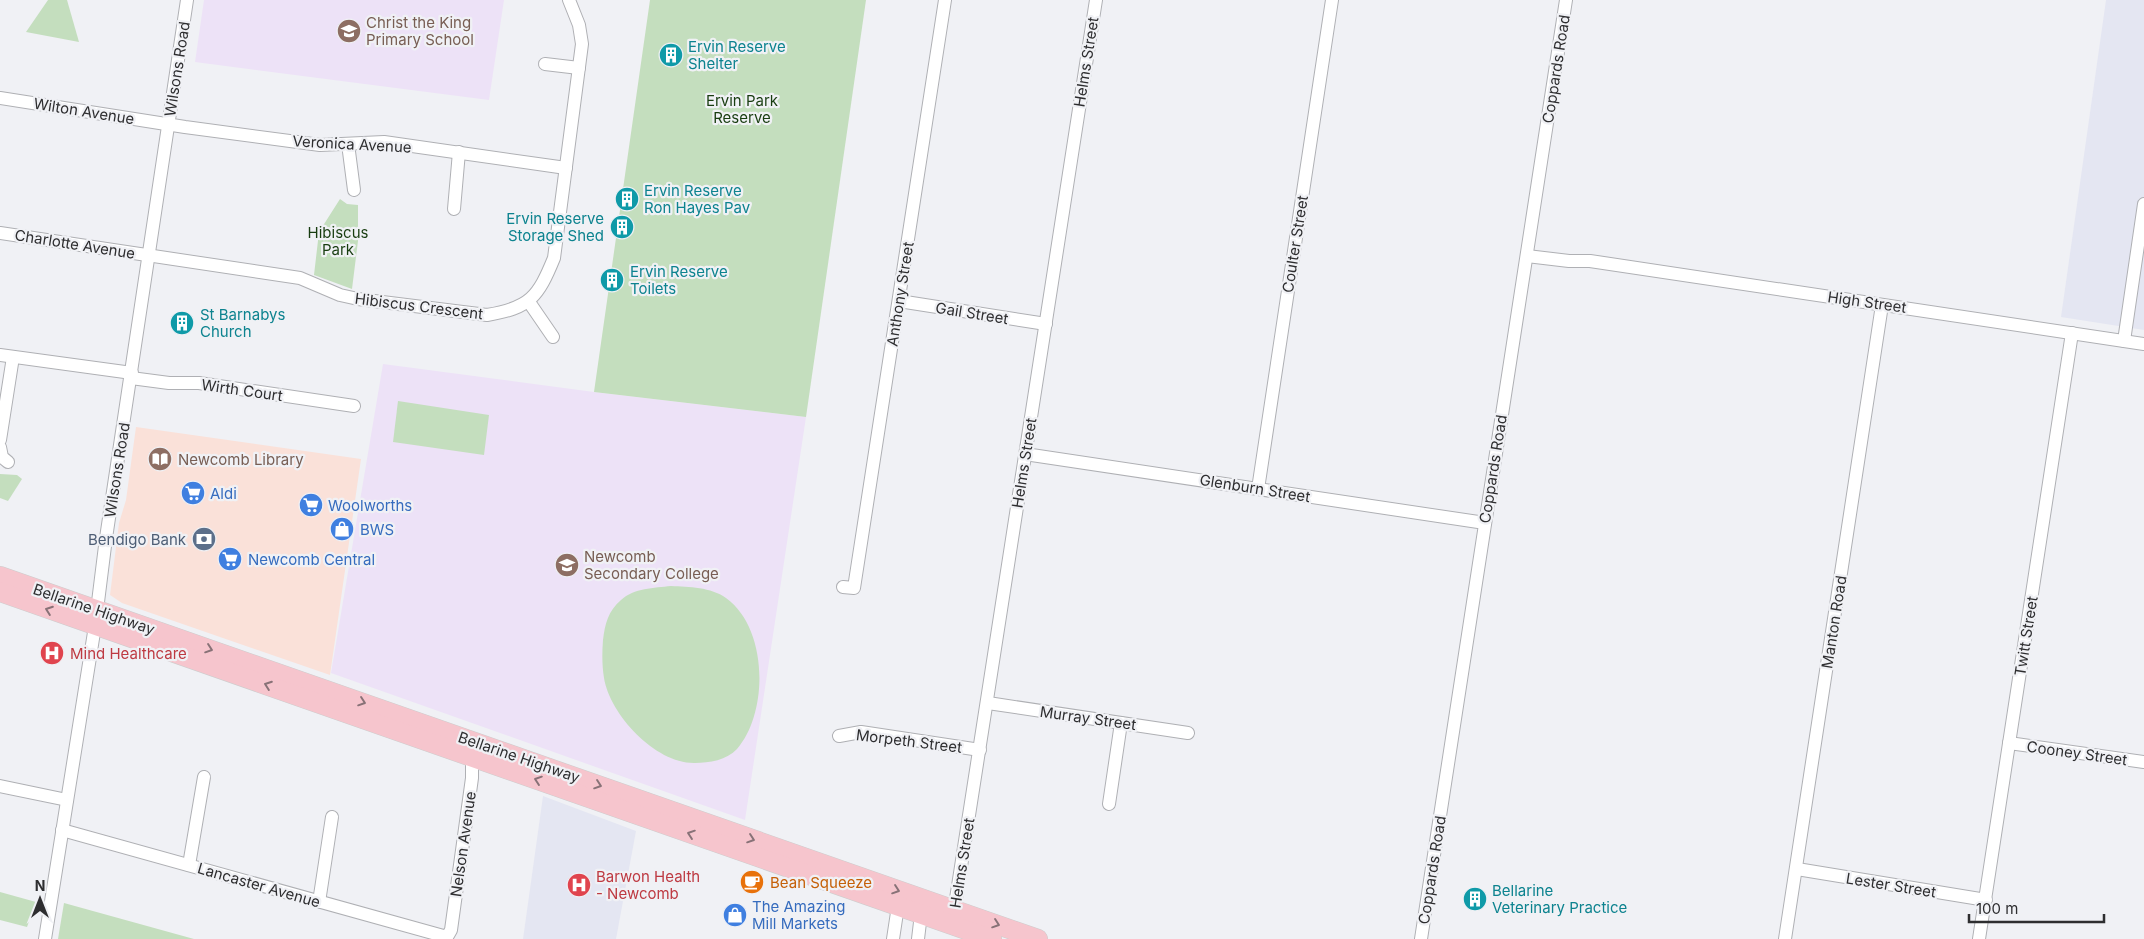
<svg xmlns="http://www.w3.org/2000/svg" width="2144" height="939" font-family="Inter,sans-serif">
<style>
.commercial{fill:#fae1d9}
.built{fill:#e4e6f2}
.education{fill:#ede2f7}
.green{fill:#c4debe}
.lines{fill:none;stroke-linecap:round;stroke-linejoin:round}
.minor-casing{stroke:#afb0b4;stroke-width:14}
.highway-casing{stroke:#cdcdcd;stroke-width:20}
.minor{stroke:#fff;stroke-width:12}
.highway{stroke:#f6c5cd;stroke-width:19}
.oneway{stroke:#887277}
.labels{text-anchor:middle;dominant-baseline:central;stroke-width:4.5;stroke-linejoin:round;paint-order:stroke}
.education-label{font-size:15px;fill:#785e54;stroke:#f0f1f5;text-anchor:start}
.culture-label{font-size:15px;fill:#0d838f;stroke:#f0f1f5;text-anchor:start}
.street-label{font-size:15px;fill:#2e2e30;stroke:#f0f1f5}
.park-label{font-size:15px;fill:#183d10;stroke:#f0f1f5}
.shop-label{font-size:15px;fill:#366cbe;stroke:#f0f1f5;text-anchor:start}
.service-label{font-size:15px;fill:#4e5e75;stroke:#f0f1f5;text-anchor:end}
.health-label{font-size:15px;fill:#be3a42;stroke:#f0f1f5;text-anchor:start}
.food-label{font-size:15px;fill:#c56008;stroke:#f0f1f5;text-anchor:start}
</style>
<rect width="100%" height="100%" fill="#f0f1f5"/>
<polygon class="commercial" points="136,427 361,459 330,675 122,603 110,595 119,523 126,500"/>
<g class="built">
<polygon points="2106,0 2144,0 2144,330 2061,317"/>
<polygon points="543,796 636,831 616,939 523,939"/>
</g>
<g class="education">
<polygon points="204,0 504,0 489,100 195,62"/>
<polygon points="383,364 594,392 806,417 745,820 331,673"/>
</g>
<g class="green">
<polygon points="48,0 67,0 79,42 26,32"/>
<polygon points="650,0 866,0 806,417 594,392"/>
<polygon points="340,199 347,204 358,205 358,241 352,289 314,275 319,232"/>
<polygon points="398,401 489,415 484,455 393,442"/>
<polygon points="0,474 17,475 22,479 8,501 0,498"/>
<path d="M 671,586 C 689,587 711,587 726,598 C 768,628 769,712 737,749 C 727,760 709,763 695,763 C 656,764 610,715 604,678 C 602,666 602,653 603,640 C 605,624 608,611 621,600 C 634,588 654,588 671,586 Z"/>
<polygon points="0,892 36,902 27,927 0,920"/>
<polygon points="64,903 194,939 58,939"/>
</g>
<g class="lines">
<g class="minor-casing">
<g id="minor">
<polyline points="545,64 579,68"/>
<polyline points="0,98 185,127 320,145 384,142 566,168"/>
<polyline points="348,144 354,190"/>
<polyline points="454,209 459,152"/>
<path d="M 0,233 L 300,278 L 340,295 L 358,299 L 487,315 C 530,308 538,297 554,258 L 582,44 L 579,25 L 569,0"/>
<polyline points="1527,256 1569,261 1590,261 2144,344"/>
<polyline points="899,301 1046,324"/>
<polyline points="529,302 553,337"/>
<polyline points="2124,341 2144,204"/>
<polyline points="0,355 132,373"/>
<polyline points="131,378 169,383 199,383 354,406"/>
<polyline points="0,440 13,357"/>
<polyline points="0,447 2,457 8,462"/>
<polyline points="1025,454 1485,523"/>
<polyline points="1258,489 1332,0"/>
<polyline points="843,587 854,588 945,0"/>
<polyline points="988,703 1188,733"/>
<polyline points="839,736 861,732 980,750"/>
<polyline points="2009,743 2144,762"/>
<polyline points="0,786 67,800"/>
<polyline points="1109,804 1121,723"/>
<polyline points="62,830 447,937 451,930 472,778 472,757"/>
<polyline points="189,865 204,777"/>
<polyline points="1797,869 1986,900"/>
<polyline points="319,902 332,817"/>
<polyline points="953,918 1096,0"/>
<polyline points="45,939 95,626 106,538 187,0"/>
<polyline points="893,939 898,906"/>
<polyline points="918,939 921,914"/>
<polyline points="1421,939 1566,0"/>
<polyline points="1785,939 1882,305"/>
<polyline points="1979,939 2072,333"/>
</g>
</g>
<g class="highway-casing">
<g id="highway">
<polyline points="0,576 1038,939"/>
<polyline points="0,592 992,939"/>
</g>
</g>
<use href="#minor" class="minor"/>
<use href="#highway" class="highway"/>
</g>
<defs><path id="oneway-chevron" d="M-2-3.5L2.5 0L-2 3.5" fill="none" stroke-width="1.6" stroke-linecap="round" stroke-linejoin="round" transform="scale(1.25)"/></defs>
<g class="oneway">
<use href="#oneway-chevron" transform="translate(49 610) rotate(-160)"/>
<use href="#oneway-chevron" transform="translate(209 649) rotate(19)"/>
<use href="#oneway-chevron" transform="translate(268 685) rotate(-160)"/>
<use href="#oneway-chevron" transform="translate(362 702) rotate(19)"/>
<use href="#oneway-chevron" transform="translate(538 780) rotate(-161)"/>
<use href="#oneway-chevron" transform="translate(598 785) rotate(19)"/>
<use href="#oneway-chevron" transform="translate(691 834) rotate(-161)"/>
<use href="#oneway-chevron" transform="translate(751 839) rotate(19)"/>
<use href="#oneway-chevron" transform="translate(896 890) rotate(19)"/>
<use href="#oneway-chevron" transform="translate(996 924) rotate(19)"/>
</g>
<defs>
<g id="school-disc" transform="scale(1.25)"><circle r="9.5" fill="#8d6e63" stroke="#f0f1f5"/><path d="M0-5L7-2L0 1L-7-2ZM-4 1L0 2.5L4 1V4Q0 6-4 4Z" fill="#fff"/></g>
<g id="building-disc" transform="scale(1.25)"><circle r="9.5" fill="#0f9aa8" stroke="#f0f1f5"/><path d="M-4-6H4V6H1V3H-1V6H-4ZM-2.5-4.3h1.7v1.8h-1.7ZM.8-4.3h1.7v1.8H.8ZM-2.5-1h1.7V.8h-1.7ZM.8-1h1.7V.8H.8Z" fill="#fff"/></g>
<g id="library-disc" transform="scale(1.25)"><circle r="9.5" fill="#8d6e63" stroke="#f0f1f5"/><path d="M-6-4Q-3-5.5-.7-3.5V5Q-3 3-6 4ZM6-4Q3-5.5 .7-3.5V5Q3 3 6 4Z" fill="#fff"/></g>
<g id="supermarket-disc" transform="scale(1.25)"><circle r="9.5" fill="#3f7fe0" stroke="#f0f1f5"/><path d="M-6-5.5h2.5l.6 2H6L4.5 2H-2.5L-4.4-4H-6ZM-1.5 3.2a1.3 1.3 0 1 0 .1 0ZM3 3.2a1.3 1.3 0 1 0 .1 0Z" fill="#fff"/></g>
<g id="shop-disc" transform="scale(1.25)"><circle r="9.5" fill="#3f7fe0" stroke="#f0f1f5"/><path d="M-5-2.5h2.3a2.7 3.5 0 0 1 5.4 0H5L5.5 6h-11ZM-1.5-2.5h3a1.5 2.3 0 0 0-3 0Z" fill="#fff"/></g>
<g id="bank-disc" transform="scale(1.25)"><circle r="9.5" fill="#5c6f8a" stroke="#f0f1f5"/><path d="M-6-4H6V4H-6ZM0-2.3a2.3 2.3 0 1 0 0 4.6a2.3 2.3 0 1 0 0-4.6Z" fill="#fff"/></g>
<g id="hospital-disc" transform="scale(1.25)"><circle r="9.5" fill="#e0444e" stroke="#f0f1f5"/><path d="M-5-5h3v3.5h4V-5h3V5h-3V1.5h-4V5h-3Z" fill="#fff"/></g>
<g id="cafe-disc" transform="scale(1.25)"><circle r="9.5" fill="#e8710a" stroke="#f0f1f5"/><path d="M-5.5-4.5H6V0H3Q3 3.5 0 3.5H-2.5Q-5.5 3.5-5.5 0ZM3-3.2v2h1.7v-2ZM-6 4.5H4V6H-6Z" fill="#fff"/></g>
</defs>
<g fill-rule="evenodd">
<use href="#school-disc" x="349" y="31"/>
<use href="#building-disc" x="671" y="55"/>
<use href="#building-disc" x="627" y="199"/>
<use href="#building-disc" x="622" y="227"/>
<use href="#building-disc" x="612" y="280"/>
<use href="#building-disc" x="182" y="323"/>
<use href="#library-disc" x="160" y="459"/>
<use href="#supermarket-disc" x="193" y="493"/>
<use href="#supermarket-disc" x="311" y="505"/>
<use href="#shop-disc" x="342" y="529"/>
<use href="#bank-disc" x="204" y="539"/>
<use href="#supermarket-disc" x="230" y="559"/>
<use href="#school-disc" x="567" y="565"/>
<use href="#hospital-disc" x="52" y="653"/>
<use href="#cafe-disc" x="752" y="882"/>
<use href="#hospital-disc" x="579" y="885"/>
<use href="#building-disc" x="1475" y="899"/>
<use href="#shop-disc" x="735" y="915"/>
</g>
<g class="labels">
<g class="education-label">
<text x="366" y="22">Christ the King<tspan x="366" dy="17">Primary School</tspan></text>
<text x="178" y="459">Newcomb Library</text>
<text x="584" y="556">Newcomb<tspan x="584" dy="17">Secondary College</tspan></text>
</g>
<g class="culture-label">
<text x="688" y="46">Ervin Reserve<tspan x="688" dy="17">Shelter</tspan></text>
<text x="644" y="190">Ervin Reserve<tspan x="644" dy="17">Ron Hayes Pav</tspan></text>
<text x="604" y="218" text-anchor="end">Ervin Reserve<tspan x="604" dy="17">Storage Shed</tspan></text>
<text x="630" y="271">Ervin Reserve<tspan x="630" dy="17">Toilets</tspan></text>
<text x="200" y="314">St Barnabys<tspan x="200" dy="17">Church</tspan></text>
<text x="1492" y="890">Bellarine<tspan x="1492" dy="17">Veterinary Practice</tspan></text>
</g>
<g class="street-label">
<text transform="translate(1086 62) rotate(-81)">Helms Street</text>
<text transform="translate(177 69) rotate(-81)">Wilsons Road</text>
<text transform="translate(1556 69) rotate(-81)">Coppards Road</text>
<text transform="translate(84 111) rotate(9)">Wilton Avenue</text>
<text transform="translate(352 144) rotate(3)">Veronica Avenue</text>
<text transform="translate(75 244) rotate(9)">Charlotte Avenue</text>
<text transform="translate(1295 244) rotate(-81)">Coulter Street</text>
<text transform="translate(900 294) rotate(-81)">Anthony Street</text>
<text transform="translate(1867 302) rotate(8)">High Street</text>
<text transform="translate(419 306) rotate(7)">Hibiscus Crescent</text>
<text transform="translate(972 313) rotate(9)">Gail Street</text>
<text transform="translate(242 390) rotate(8)">Wirth Court</text>
<text transform="translate(1024 463) rotate(-81)">Helms Street</text>
<text transform="translate(1493 469) rotate(-81)">Coppards Road</text>
<text transform="translate(117 470) rotate(-81)">Wilsons Road</text>
<text transform="translate(1255 488) rotate(9)">Glenburn Street</text>
<text transform="translate(94 609) rotate(19)">Bellarine Highway</text>
<text transform="translate(1834 622) rotate(-81)">Manton Road</text>
<text transform="translate(2026 636) rotate(-81)">Twitt Street</text>
<text transform="translate(1088 718) rotate(8)">Murray Street</text>
<text transform="translate(909 741) rotate(7)">Morpeth Street</text>
<text transform="translate(2077 753) rotate(8)">Cooney Street</text>
<text transform="translate(519 757) rotate(19)">Bellarine Highway</text>
<text transform="translate(463 844) rotate(-82)">Nelson Avenue</text>
<text transform="translate(962 863) rotate(-81)">Helms Street</text>
<text transform="translate(1432 870) rotate(-81)">Coppards Road</text>
<text transform="translate(259 885) rotate(16)">Lancaster Avenue</text>
<text transform="translate(1891 885) rotate(9)">Lester Street</text>
</g>
<g class="park-label">
<text x="742" y="100">Ervin Park<tspan x="742" dy="17">Reserve</tspan></text>
<text x="338" y="232">Hibiscus<tspan x="338" dy="17">Park</tspan></text>
</g>
<g class="shop-label">
<text x="210" y="493">Aldi</text>
<text x="328" y="505">Woolworths</text>
<text x="360" y="529">BWS</text>
<text x="248" y="559">Newcomb Central</text>
<text x="752" y="906">The Amazing<tspan x="752" dy="17">Mill Markets</tspan></text>
</g>
<g class="service-label">
<text x="186" y="539">Bendigo Bank</text>
</g>
<g class="health-label">
<text x="70" y="653">Mind Healthcare</text>
<text x="596" y="876">Barwon Health<tspan x="596" dy="17">- Newcomb</tspan></text>
</g>
<g class="food-label">
<text x="770" y="882">Bean Squeeze</text>
</g>
</g>
<g transform="translate(40 899)" stroke="#f0f1f5" stroke-width="4" paint-order="stroke">
<path d="M0-4L9 19L0 12L-9 19Z" fill="#2e2e30"/>
<text y="-8" font-size="14" font-weight="bold" text-anchor="middle" fill="#2e2e30">N</text>
</g>
<path d="M1969 914v8h135v-8" fill="none" stroke="#2e2e30" stroke-width="2.5"/>
<text x="1976" y="914" font-size="15" fill="#2e2e30" stroke="#f0f1f5" stroke-width="4" paint-order="stroke">100 m</text>
</svg>
